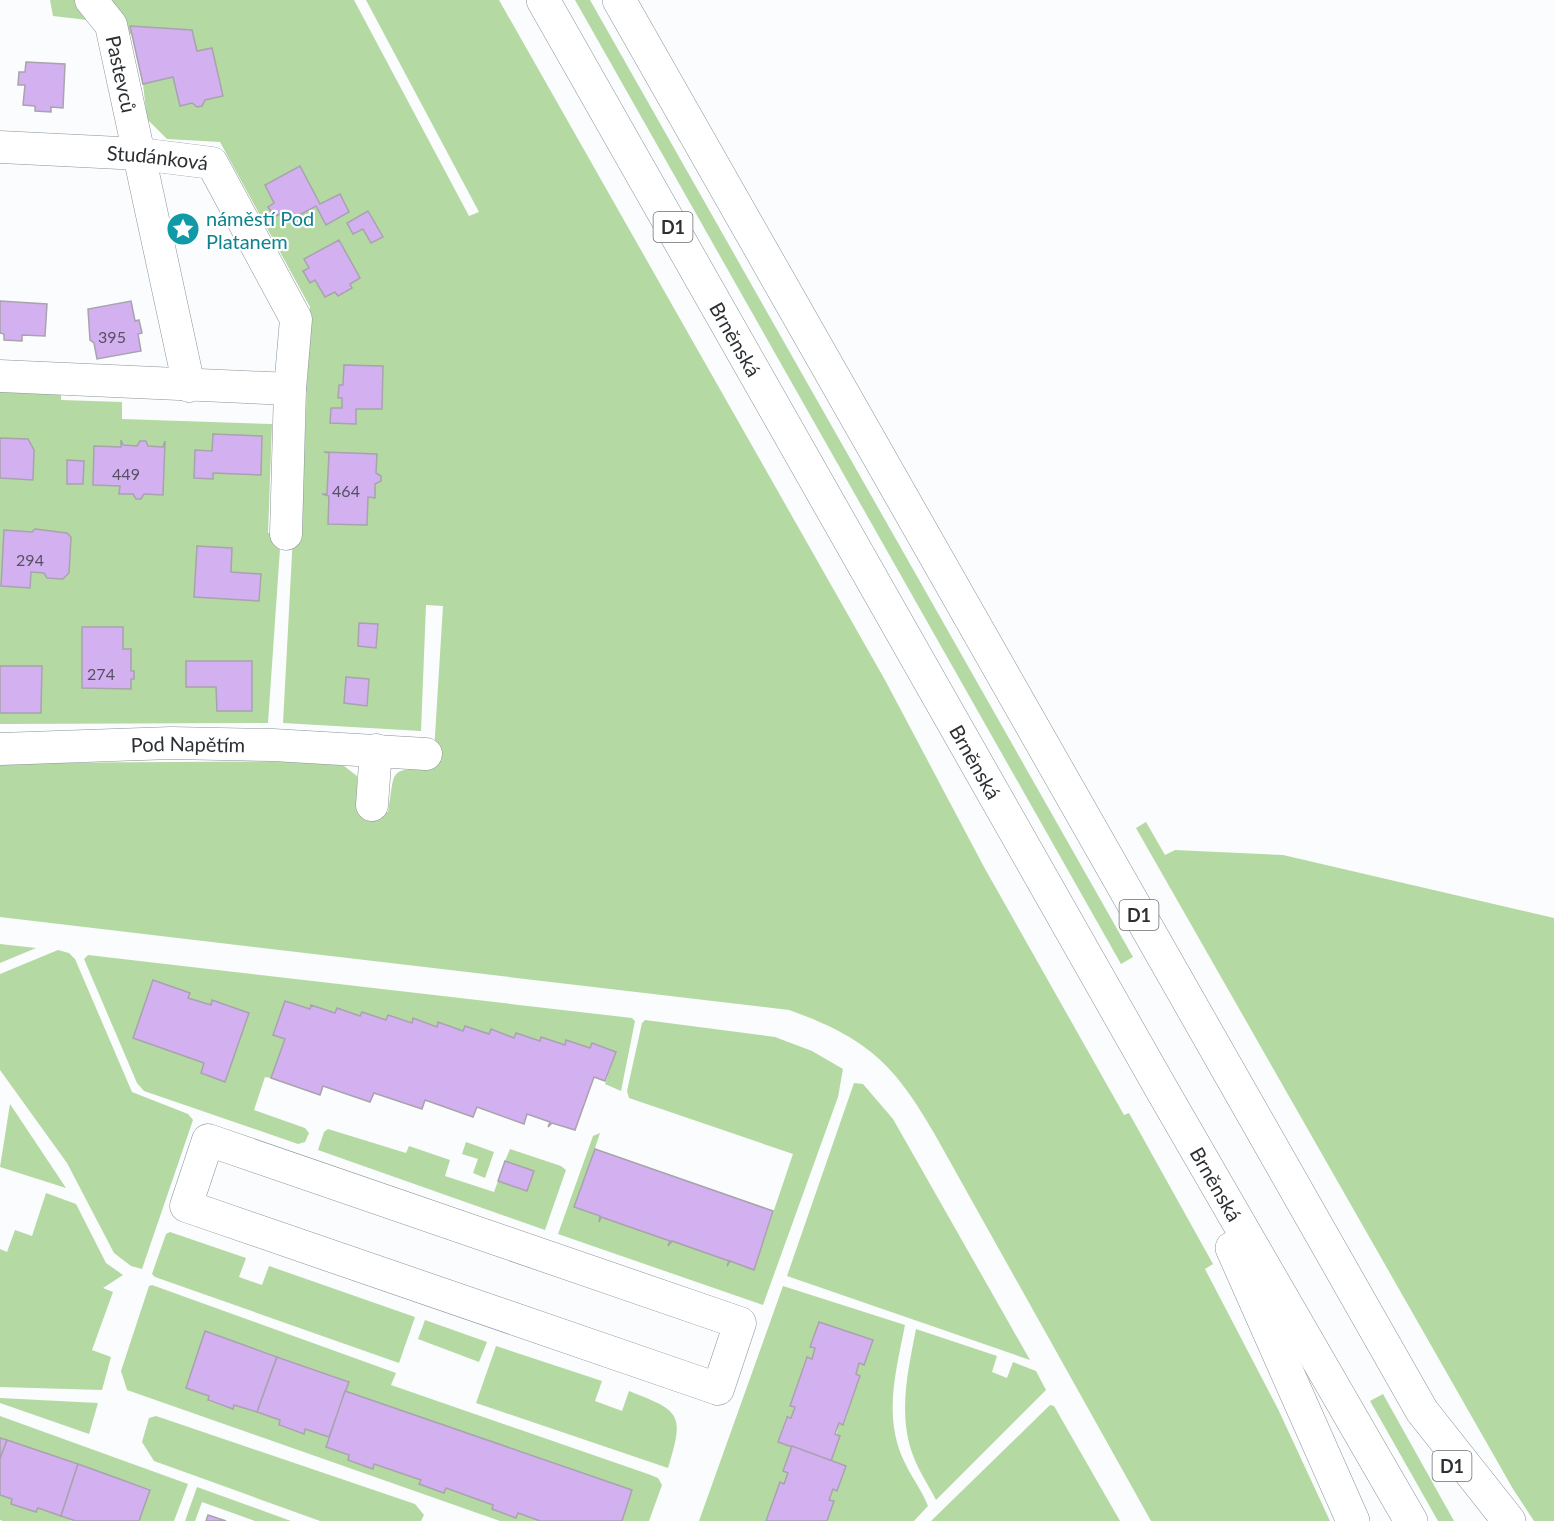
<svg xmlns="http://www.w3.org/2000/svg" width="1554" height="1521" font-family="Lato,sans-serif">
<style>
.green{fill:#b5d9a3;fill-rule:evenodd}
.building{fill:#d3b0f0;stroke:#a8a3ad;stroke-width:1.5}
.lines{fill:none;stroke-linecap:round;stroke-linejoin:round}
.minor-casing{stroke:#8a9299;stroke-width:33}
.trunk-casing{stroke:#8a9299;stroke-width:34}
.minor{stroke:#fff;stroke-width:32}
.trunk{stroke:#fff;stroke-width:33}
.labels{text-anchor:middle;dominant-baseline:central;stroke-width:4.5;stroke-linejoin:round;paint-order:stroke}
.number-label{font-size:16px;fill:#565062}
.shield{fill:#fff;stroke:#6c6e70;stroke-width:1.5}
.shield-label{font-size:18px;font-weight:bold;fill:#2d3033}
.street-label{font-size:20px;fill:#2d3033;stroke:#fff}
.culture-label{font-size:20px;fill:#0d838f;stroke:#fff;text-anchor:start}
</style>
<rect width="100%" height="100%" fill="#fafcfd"/>
<g class="green">
<polygon points="50,0 78,0 96,21 53,16"/>
<path d="M 108,0 L 354,0 L 469,216 L 479,212 L 366,0 L 499,0 L 885,680 L 984,867 L 1124,1115 L 1129,1113 L 1213,1264 L 1205,1269 L 1278,1409 L 1330,1521 L 1151,1521 L 934,1133 C 894,1063 865,1037 789,1010 L 0,917 L 0,756 L 15,763 L 325,761 L 344,766 L 357,776 L 358,810 L 388,812 C 396,770 386,769 433,768 L 443,606 L 426,605 L 421,731 L 283,723 L 293,535 L 301,535 L 310,307 L 220,142 L 167,139 L 147,119 L 143,84 L 173,77 L 180,106 L 192,103 L 197,107 L 202,106 L 205,100 L 223,96 L 212,48 L 197,51 L 192,30 L 131,26 L 132,34 L 124,35 L 118,8 Z"/>
<polygon points="575,0 590,0 1133,957 1121,964"/>
<polygon points="0,390 61,393 61,400 122,402 122,419 272,424 268,533 281,534 268,723 0,724"/>
<polygon points="1146,822 1165,855 1175,850 1283,855 1554,918 1554,1521 1534,1521 1513,1489 1136,828"/>
<polygon points="0,944 36,948 0,963"/>
<polygon points="58,950 69,953 75,959 132,1092 188,1114 193,1120 142,1269 131,1266 114,1253 67,1163 0,1070 0,974"/>
<path d="M 88,955 L 632,1018 L 635,1021 L 621,1091 L 605,1084 L 616,1052 L 592,1043 L 590,1048 L 567,1040 L 565,1045 L 541,1037 L 540,1041 L 516,1033 L 514,1038 L 491,1030 L 489,1034 L 465,1026 L 463,1031 L 439,1022 L 437,1027 L 413,1018 L 412,1023 L 388,1015 L 386,1020 L 362,1012 L 360,1016 L 337,1008 L 335,1013 L 312,1005 L 310,1009 L 285,1001 L 273,1035 L 285,1039 L 271,1078 L 265,1077 L 254,1110 L 305,1128 L 309,1133 L 305,1142 L 298,1144 L 144,1091 L 137,1083 L 84,959 ZM 153,980 L 189,993 L 188,998 L 211,1005 L 212,1001 L 225,1081 L 201,1073 L 204,1063 L 133,1038 Z"/>
<polygon points="645,1020 775,1037 812,1051 843,1069 838,1097 763,1305 558,1234 593,1136 600,1133 575,1208 600,1216 599,1222 601,1217 670,1241 668,1246 672,1241 729,1261 727,1266 730,1261 754,1269 793,1154 629,1098 627,1091 642,1023"/>
<polygon points="854,1083 863,1084 893,1119 1030,1360 787,1276"/>
<polygon points="10,1104 66,1188 0,1167"/>
<polygon points="328,1129 406,1153 409,1146 450,1160 445,1176 494,1192 498,1181 527,1191 505,1161 510,1149 561,1166 566,1170 545,1230 318,1150 324,1132"/>
<polygon points="466,1142 494,1152 485,1178 473,1173 478,1159 462,1154"/>
<polygon points="46,1193 76,1204 106,1263 123,1275 103,1288 113,1292 92,1350 111,1357 102,1390 0,1387 0,1249 7,1252 15,1230 32,1236"/>
<polygon points="170,1232 246,1258 239,1277 262,1285 269,1266 415,1317 399,1363 155,1277 152,1274 166,1234"/>
<polygon points="152,1285 396,1373 391,1385 648,1474 658,1478 662,1485 649,1521 622,1521 632,1490 345,1391 348,1381 205,1331 186,1387 209,1396 208,1401 232,1409 234,1405 280,1420 279,1426 303,1434 305,1429 329,1437 326,1447 349,1455 348,1460 373,1468 374,1464 421,1480 420,1484 444,1493 446,1488 493,1505 492,1509 516,1518 518,1513 540,1521 500,1521 127,1390 121,1371 149,1286"/>
<path d="M 783,1286 L 905,1325 C 896,1371 883,1417 904,1461 C 911,1477 922,1490 928,1506 L 914,1521 L 827,1521 L 833,1501 L 829,1500 L 833,1489 L 837,1490 L 846,1466 L 831,1461 L 839,1423 L 844,1424 L 860,1376 L 856,1374 L 859,1363 L 864,1365 L 873,1341 L 819,1322 L 811,1346 L 815,1348 L 812,1359 L 806,1358 L 790,1405 L 795,1407 L 791,1418 L 786,1417 L 778,1441 L 792,1446 L 783,1471 L 788,1473 L 784,1484 L 780,1483 L 766,1521 L 699,1521 Z"/>
<polygon points="425,1320 487,1342 479,1362 418,1339"/>
<path d="M 916,1329 L 997,1356 L 992,1372 L 1007,1378 L 1013,1362 L 1036,1371 L 1046,1390 L 936,1500 C 929,1486 920,1473 914,1458 C 897,1416 908,1371 916,1329 Z"/>
<path d="M 496,1346 L 602,1381 L 595,1401 L 622,1411 L 629,1391 C 680,1411 685,1413 668,1468 L 476,1403 Z"/>
<polygon points="1383,1394 1454,1521 1438,1521 1370,1401"/>
<polygon points="0,1398 98,1403 89,1434 0,1403"/>
<polygon points="1050,1405 1054,1406 1120,1521 931,1521"/>
<polygon points="0,1416 188,1484 174,1521 139,1521 150,1489 0,1438"/>
<polygon points="156,1416 415,1504 424,1515 421,1521 320,1521 154,1461 142,1442 149,1418"/>
<polygon points="197,1487 291,1521 255,1521 202,1502 195,1521 185,1521"/>
<polygon points="0,1495 12,1499 11,1504 35,1512 38,1508 76,1521 3,1521 0,1520"/>
</g>
<g class="building">
<polygon points="130,26 192,30 197,51 212,48 223,96 205,100 202,106 197,107 192,103 180,106 173,77 143,84"/>
<polygon points="26,62 65,64 63,108 51,107 51,112 35,111 35,106 23,105 25,85 18,85 19,72 25,72"/>
<polygon points="300,166 320,204 340,194 349,212 326,225 316,206 285,223 280,214 274,217 268,207 274,203 265,185"/>
<polygon points="368,211 383,237 371,243 363,229 353,234 347,223"/>
<polygon points="339,240 360,278 350,284 352,288 338,296 335,292 325,297 315,280 310,283 303,271 309,268 304,259"/>
<polygon points="0,301 47,304 45,336 22,335 22,341 4,340 4,334 0,333"/>
<polygon points="131,301 135,321 139,320 142,333 138,334 141,351 97,359 94,343 90,340 88,309"/>
<polygon points="344,365 383,366 382,409 356,409 356,424 330,423 331,408 342,408 342,398 338,398 339,385 343,385"/>
<polygon points="213,434 262,436 261,475 213,473 213,479 194,478 195,450 212,451"/>
<polygon points="0,438 28,439 34,450 33,480 0,478"/>
<polygon points="121,440 123,445 137,446 140,441 146,441 148,446 163,447 165,441 163,495 144,494 141,499 136,499 133,494 119,494 120,486 93,485 94,446 121,447"/>
<polygon points="324,452 377,454 376,473 381,476 381,481 375,484 375,498 368,497 367,525 328,524 329,496 322,494 327,494 329,453"/>
<polygon points="67,460 84,461 83,484 67,484"/>
<polygon points="35,529 67,533 71,537 69,573 63,579 47,578 44,573 31,572 30,588 1,586 4,530 32,532"/>
<polygon points="197,546 232,548 231,572 261,574 259,601 194,597"/>
<polygon points="359,623 378,624 376,648 358,646"/>
<polygon points="82,627 123,627 123,649 131,649 131,671 134,671 134,679 131,679 131,689 82,688"/>
<polygon points="186,661 252,661 252,711 217,711 216,687 186,687"/>
<polygon points="0,666 42,666 41,713 0,713"/>
<polygon points="346,677 369,679 367,706 344,703"/>
<polygon points="153,980 190,993 188,998 211,1005 212,1000 249,1013 225,1082 201,1073 204,1063 133,1038"/>
<polygon points="285,1001 310,1009 311,1005 335,1013 337,1008 360,1016 362,1012 386,1020 388,1015 412,1023 413,1018 437,1027 438,1022 463,1031 465,1026 489,1034 491,1029 514,1038 516,1033 540,1041 541,1037 565,1045 566,1040 590,1048 592,1043 616,1052 605,1081 594,1077 575,1130 552,1123 548,1127 550,1122 527,1114 524,1124 477,1107 473,1117 425,1100 422,1109 374,1093 370,1102 323,1086 320,1095 271,1078 285,1039 273,1035"/>
<polygon points="595,1149 773,1211 754,1270 730,1261 727,1266 729,1261 672,1241 668,1246 670,1241 601,1217 599,1222 600,1216 574,1207"/>
<polygon points="505,1161 534,1171 527,1191 498,1181"/>
<polygon points="819,1322 873,1340 864,1365 859,1363 856,1374 860,1376 843,1425 839,1423 835,1434 840,1436 831,1461 778,1442 787,1417 791,1418 795,1407 790,1406 807,1357 812,1359 815,1348 810,1347"/>
<polygon points="205,1331 277,1357 257,1412 234,1405 233,1409 208,1400 209,1396 186,1388"/>
<polygon points="277,1357 349,1382 329,1437 305,1429 304,1434 279,1425 280,1420 257,1412"/>
<polygon points="345,1391 632,1490 622,1521 540,1521 518,1513 516,1518 492,1509 493,1505 446,1488 444,1493 419,1484 421,1480 374,1464 373,1469 348,1460 349,1455 326,1447"/>
<polygon points="0,1438 7,1440 0,1459"/>
<polygon points="7,1440 78,1464 61,1516 38,1508 36,1512 11,1504 12,1499 0,1495 0,1459"/>
<polygon points="792,1446 846,1466 837,1491 833,1489 829,1500 834,1501 827,1521 766,1521 780,1482 784,1484 788,1473 783,1471"/>
<polygon points="78,1464 150,1490 139,1521 76,1521 61,1516"/>
<polygon points="208,1515 226,1521 206,1521"/>
</g>
<g class="lines">
<g class="minor-casing">
<g id="minor">
<path id="s1" d="M 91,0 L 111,25 L 189,386"/>
<path id="s2" d="M 0,147 L 140,154 L 212,163 L 296,319 L 290,389 L 286,534"/>
<polyline points="0,376 290,389"/>
<path id="s3" d="M 0,749 L 171,743 L 273,745 L 426,754"/>
<polyline points="372,805 376,750"/>
<polygon points="208,1140 740,1323 718,1389 186,1206"/>
</g>
</g>
<g class="trunk-casing">
<g id="trunk">
<path id="s4" d="M 543,0 L 1162,1090 L 1411,1521"/>
<polyline points="619,0 1422,1411 1509,1521"/>
<polyline points="1232,1248 1353,1521"/>
</g>
</g>
<use href="#minor" class="minor"/>
<use href="#trunk" class="trunk"/>
</g>
<defs>
<g id="sight-disc" transform="scale(1.725)"><circle r="9.5" fill="#0f9aa8" stroke="#fff"/><path d="M0-6L1.8-2.2L6-1.7L2.9 1.2L3.7 5.4L0 3.3L-3.7 5.4L-2.9 1.2L-6-1.7L-1.8-2.2Z" fill="#fff"/></g>
</defs>
<g fill-rule="evenodd">
<use href="#sight-disc" x="183" y="229"/>
</g>
<g class="labels">
<g class="number-label">
<text x="112" y="336">395</text>
<text x="126" y="473">449</text>
<text x="346" y="490">464</text>
<text x="30" y="559">294</text>
<text x="101" y="673">274</text>
</g>
<g class="shield">
<rect x="653.5" y="212" width="39" height="30" rx="4.5"/>
<rect x="1119.5" y="900" width="39" height="30" rx="4.5"/>
<rect x="1432.5" y="1451" width="39" height="30" rx="4.5"/>
</g>
<g class="shield-label">
<text x="673" y="227">D1</text>
<text x="1139" y="915">D1</text>
<text x="1452" y="1466">D1</text>
</g>
<g class="street-label">
<text stroke="none"><textPath href="#s1" startOffset="82">Pastevců</textPath></text>
<text stroke="none"><textPath href="#s2" startOffset="158">Studánková</textPath></text>
<text stroke="none"><textPath href="#s4" startOffset="390">Brněnská</textPath></text>
<text stroke="none"><textPath href="#s3" startOffset="188">Pod Napětím</textPath></text>
<text stroke="none"><textPath href="#s4" startOffset="876">Brněnská</textPath></text>
<text stroke="none"><textPath href="#s4" startOffset="1362">Brněnská</textPath></text>
</g>
<g class="culture-label">
<text x="206" y="218">náměstí Pod<tspan x="206" dy="23">Platanem</tspan></text>
</g>
</g>
</svg>
